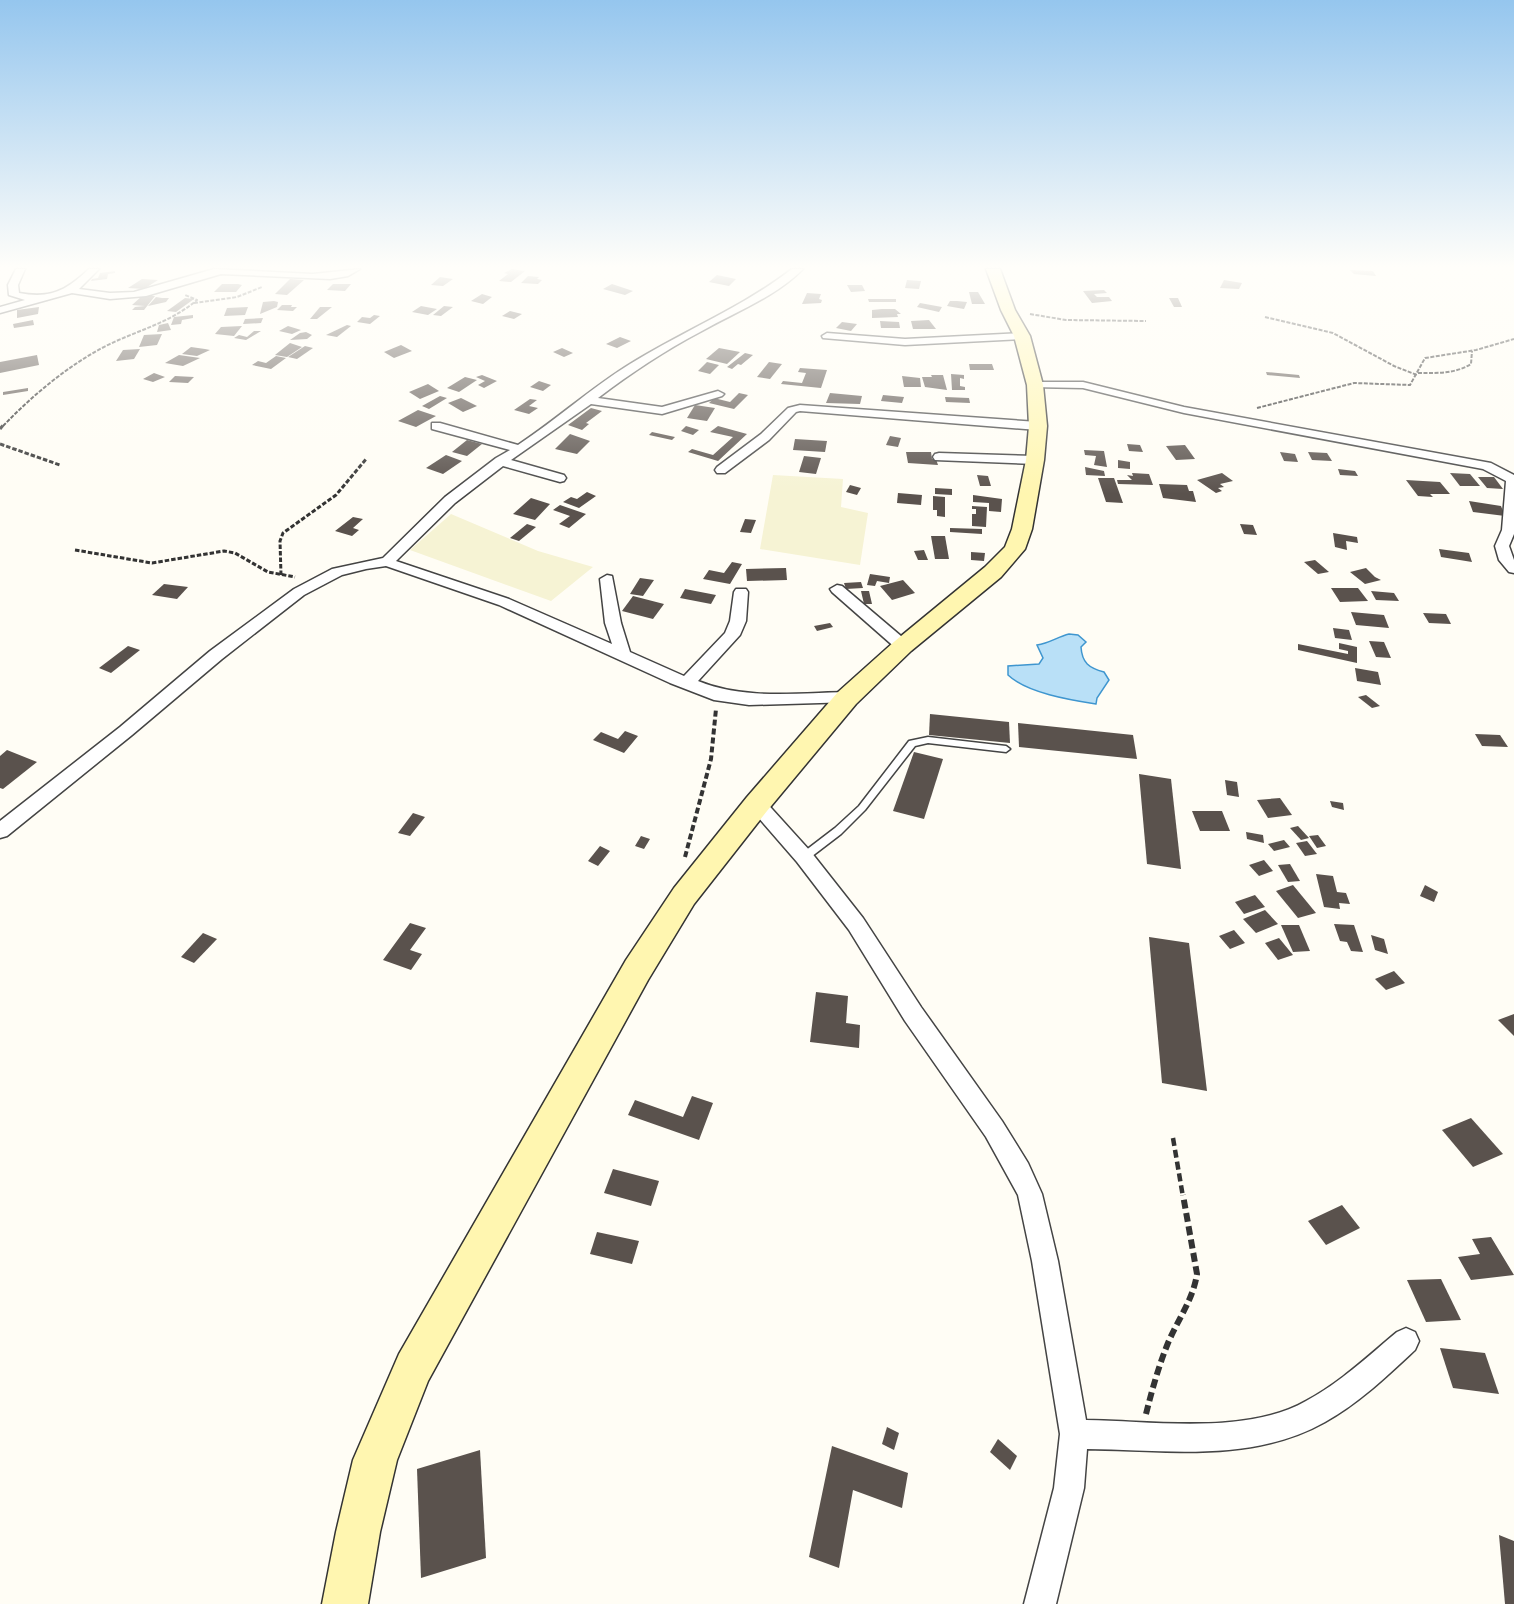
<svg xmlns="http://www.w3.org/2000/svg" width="1514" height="1604" font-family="'Noto Serif',serif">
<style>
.farmland{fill:#f6f3d4}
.water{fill:#b9e0f7;stroke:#3f96cf;stroke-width:1.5}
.building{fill:#5a524d}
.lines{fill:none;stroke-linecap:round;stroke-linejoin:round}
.lane-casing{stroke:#444;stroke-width:3}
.street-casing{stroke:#444;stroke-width:3}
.secondary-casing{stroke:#333;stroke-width:3}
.path-far4{stroke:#333;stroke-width:2;stroke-dasharray:4 1.5;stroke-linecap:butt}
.path-far3{stroke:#333;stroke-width:3;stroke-dasharray:4.5 2;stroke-linecap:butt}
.path-far2{stroke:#333;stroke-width:4;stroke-dasharray:6 3;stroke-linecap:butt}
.path-far1{stroke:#333;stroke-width:4.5;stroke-dasharray:8 4;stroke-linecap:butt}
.path{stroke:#333;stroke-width:6;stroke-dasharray:9 4.5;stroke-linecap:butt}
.lane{fill:#fff;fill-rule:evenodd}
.street{fill:#fff;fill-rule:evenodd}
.secondary{fill:#fff6b0;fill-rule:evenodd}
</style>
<rect width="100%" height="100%" fill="#fffdf5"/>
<g class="farmland">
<polygon points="773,475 843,479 841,507 868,513 860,565 760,549"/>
<polygon points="451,514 538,551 593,567 551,601 410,550"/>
</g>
<path class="water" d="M 1069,634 L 1078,635 L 1086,642 L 1081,647 C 1082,663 1089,668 1104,672 L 1109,680 L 1097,698 L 1096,704 C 1070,700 1027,693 1008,675 L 1008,666 L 1039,664 L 1043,658 L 1037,645 C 1050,643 1057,637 1069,634 Z"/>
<g class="building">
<polygon points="512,269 525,271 511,282 499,281 508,274 504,273"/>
<polygon points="1350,270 1373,271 1376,276 1354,274"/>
<polygon points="115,271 115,273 108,274 107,279 91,281 92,279 98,278 100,273"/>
<polygon points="717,275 736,279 729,286 709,282"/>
<polygon points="528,276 539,277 537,279 542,280 538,284 521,283"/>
<polygon points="440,277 453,279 443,286 431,285"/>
<polygon points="142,279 158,280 144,289 128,288"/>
<polygon points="290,279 304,280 287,295 275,294"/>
<polygon points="907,280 921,281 919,289 905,288"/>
<polygon points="1224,280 1242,283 1239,289 1220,288"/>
<polygon points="222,284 238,284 242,285 236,292 214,292"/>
<polygon points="333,284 351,284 345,291 327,290"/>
<polygon points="612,284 633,291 625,295 603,289"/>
<polygon points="847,285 862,285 865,291 851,292"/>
<polygon points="1104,290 1107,293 1094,294 1097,297 1109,297 1112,301 1092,303 1083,291"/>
<polygon points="969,292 978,292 985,304 972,304"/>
<polygon points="807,293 821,294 819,299 822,300 821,303 802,304"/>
<polygon points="482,294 492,297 483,304 471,301"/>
<polygon points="142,296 155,296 144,310 132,310 135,307 145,306 132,305"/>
<polygon points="156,297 162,298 169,298 166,302 148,306"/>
<polygon points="185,298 194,299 176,312 167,311"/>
<polygon points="1169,298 1178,298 1182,307 1174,307"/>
<polygon points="868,299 896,299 896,302 869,302"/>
<polygon points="950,301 957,301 967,302 964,309 947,306"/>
<polygon points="263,302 274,301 278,302 277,307 260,314"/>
<polygon points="920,303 942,307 939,312 917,307"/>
<polygon points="282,305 292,305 291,307 297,307 293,311 277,310"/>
<polygon points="421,306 437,309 428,315 412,312"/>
<polygon points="444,306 453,307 441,316 433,315"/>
<polygon points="39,307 38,314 17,318 17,310"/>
<polygon points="248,307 245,315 224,316 227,308"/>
<polygon points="320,307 332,307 317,319 310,319"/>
<polygon points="882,309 895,309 901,314 897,314 898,317 872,318 872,310"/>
<polygon points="510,311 522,314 514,319 502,316"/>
<polygon points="193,315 193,318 182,320 181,324 171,325 174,317"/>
<polygon points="374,315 380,316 370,324 357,322 362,317 370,318"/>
<polygon points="263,318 261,323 243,324 245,319"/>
<polygon points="33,320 34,325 14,328 13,324"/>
<polygon points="929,320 936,329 913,329 911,321"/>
<polygon points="880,321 899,322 900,328 881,328"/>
<polygon points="842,322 857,324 851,331 836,328"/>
<polygon points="168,323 171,330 157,332 159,325"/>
<polygon points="347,325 351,326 337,337 326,335"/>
<polygon points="242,326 234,336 215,334 221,327"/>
<polygon points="288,326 301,330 292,334 279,331"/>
<polygon points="254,331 261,331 246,340 234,338 239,335 247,337"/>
<polygon points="306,332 312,335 307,339 290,340 300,333"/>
<polygon points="162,334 157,345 139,347 144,335"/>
<polygon points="620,337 631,341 617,348 606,344"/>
<polygon points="290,343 302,347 287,357 275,355"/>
<polygon points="401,345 412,351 394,358 384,352"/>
<polygon points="305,346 313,348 297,359 288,357"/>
<polygon points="191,347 205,349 210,350 197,356 182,354"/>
<polygon points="562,348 573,353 564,357 553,352"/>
<polygon points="719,348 740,352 727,364 706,359"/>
<polygon points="140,349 134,359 116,361 123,350"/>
<polygon points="745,353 753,355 741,365 738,364 732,369 727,367"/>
<polygon points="37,355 39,365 0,373 0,362"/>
<polygon points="179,355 200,358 183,366 165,363"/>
<polygon points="276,356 286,358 271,369 252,365 258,361 266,363"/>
<polygon points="707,362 719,365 710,374 698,371"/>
<polygon points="769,362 782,364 770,379 757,377"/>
<polygon points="969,364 992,364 994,370 970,370"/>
<polygon points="800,368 827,370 821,388 781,384 783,381 802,383 806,373 798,372"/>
<polygon points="1266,372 1299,375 1300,378 1267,375"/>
<polygon points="154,373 165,377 153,382 143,379"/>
<polygon points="951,374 964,375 964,379 960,378 960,386 965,387 965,390 952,390"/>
<polygon points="482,375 497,381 484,388 478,385 485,381 476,377"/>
<polygon points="931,375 943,375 947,390 925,387 922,377 932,377"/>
<polygon points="175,376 194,377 188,383 169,382"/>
<polygon points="902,376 920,378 921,387 904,387"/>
<polygon points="465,377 477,380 459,392 447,388"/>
<polygon points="539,381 551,385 543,391 530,387"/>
<polygon points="428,384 439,391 420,399 409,392"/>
<polygon points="28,388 28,391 3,395 3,392"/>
<polygon points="739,393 748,395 734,409 709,403 714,398 730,402"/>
<polygon points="830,393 862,396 860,404 826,403"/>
<polygon points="883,395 904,397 902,403 881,401"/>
<polygon points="440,396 447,398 429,409 422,406"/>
<polygon points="945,397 969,398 970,403 946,402"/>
<polygon points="461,398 477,406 463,412 448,403"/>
<polygon points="530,399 537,400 529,406 538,408 529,414 514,410"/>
<polygon points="695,405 715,408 707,421 687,418"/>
<polygon points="591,408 602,411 586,423 589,424 582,430 568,425"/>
<polygon points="418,410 436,416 416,427 398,421"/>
<polygon points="686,426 699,430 693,435 681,431"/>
<polygon points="718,426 747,434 718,461 688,452 692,449 713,455 733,437 710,432"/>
<polygon points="652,432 675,437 672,440 649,435"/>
<polygon points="570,434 590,441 577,454 555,449"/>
<polygon points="890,436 901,438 898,447 886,445"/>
<polygon points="795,439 827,441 825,452 793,450"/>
<polygon points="467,440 482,444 467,456 452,452"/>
<polygon points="1127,444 1140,445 1143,452 1129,451"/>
<polygon points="1185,445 1195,459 1176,460 1166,446"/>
<polygon points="1084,450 1104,451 1107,467 1094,465 1096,456 1085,455"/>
<polygon points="906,452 931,452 932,459 936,459 938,465 908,463"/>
<polygon points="1280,452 1295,454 1298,462 1284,461"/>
<polygon points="1308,452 1327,453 1332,461 1312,460"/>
<polygon points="446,455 462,461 443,474 426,468"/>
<polygon points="804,456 821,458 816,474 799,472"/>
<polygon points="1118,460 1130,462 1130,469 1118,468"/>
<polygon points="1085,467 1104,471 1105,476 1086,475"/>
<polygon points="1338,469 1355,471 1358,476 1340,475"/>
<polygon points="1132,473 1149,474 1153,485 1118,484 1117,480 1132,480 1127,475 1133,476"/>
<polygon points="1222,473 1233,481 1220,484 1224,487 1218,488 1222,491 1216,493 1197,480"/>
<polygon points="1450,473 1470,474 1480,486 1460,486"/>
<polygon points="977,475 988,476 991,486 980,486"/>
<polygon points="1478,477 1494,477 1503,489 1487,488"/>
<polygon points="1098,478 1114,478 1123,503 1106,502"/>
<polygon points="1406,480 1440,482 1450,494 1430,494 1433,497 1418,496"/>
<polygon points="1159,484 1187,485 1189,491 1193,491 1196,502 1163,498"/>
<polygon points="850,485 861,488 857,495 846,492"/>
<polygon points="935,488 952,489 952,495 935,494"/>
<polygon points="587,492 596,496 579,508 563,502 571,497 577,499"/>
<polygon points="898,493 922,495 921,505 897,503"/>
<polygon points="973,495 1002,499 1001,512 989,511 989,503 973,502"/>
<polygon points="933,496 945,497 945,517 937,516 937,510 933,510"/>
<polygon points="531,498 550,504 535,520 513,514"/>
<polygon points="1469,501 1501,506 1505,516 1473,512"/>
<polygon points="560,505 586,514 569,528 559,524 570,516 553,510"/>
<polygon points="972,506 987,507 986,527 972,526 972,514 976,514 976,509 972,509"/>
<polygon points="353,517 363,519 353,528 359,530 352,536 335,531"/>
<polygon points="745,519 756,520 751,533 740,532"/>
<polygon points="527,524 536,527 519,541 510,538"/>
<polygon points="1240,524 1253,525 1257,535 1244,534"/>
<polygon points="950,528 982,529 982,534 950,532"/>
<polygon points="1333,533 1357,537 1358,543 1346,541 1347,550 1335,547"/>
<polygon points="931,536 945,536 949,559 935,559"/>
<polygon points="1439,549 1469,553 1472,562 1441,557"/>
<polygon points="924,550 928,560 918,560 914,551"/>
<polygon points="971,552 985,553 984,561 971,560"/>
<polygon points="1315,560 1329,572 1318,574 1304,562"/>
<polygon points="732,562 742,564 730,584 703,579 709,570 724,573"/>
<polygon points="786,568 787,580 747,581 746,569"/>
<polygon points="1366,568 1375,577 1381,580 1365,584 1350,572"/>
<polygon points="870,574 890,577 889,583 877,581 875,586 867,585"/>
<polygon points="640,578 654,580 643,596 630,594"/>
<polygon points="903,580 915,593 892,600 880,586"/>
<polygon points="861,582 863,588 846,589 844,583"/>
<polygon points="164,584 188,587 177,599 152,595"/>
<polygon points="1331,588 1358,588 1368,601 1340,602"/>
<polygon points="685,589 716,595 711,604 680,598"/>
<polygon points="861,591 869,591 872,604 864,604"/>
<polygon points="1371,591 1394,593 1399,601 1376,600"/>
<polygon points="633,596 664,604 653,619 622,611"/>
<polygon points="1351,612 1384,615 1389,628 1356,625"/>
<polygon points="1423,613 1446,614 1451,624 1429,623"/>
<polygon points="830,623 833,627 817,631 814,626"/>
<polygon points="1333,628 1349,630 1352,640 1335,638"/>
<polygon points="1369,641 1384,642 1391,658 1376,657"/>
<polygon points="1339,643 1357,647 1357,663 1298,650 1298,644 1348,654 1348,651 1339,649"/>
<polygon points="128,646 140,650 111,673 99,668"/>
<polygon points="1355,668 1378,672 1381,685 1357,681"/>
<polygon points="1366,695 1380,706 1372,708 1358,697"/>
<polygon points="930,714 1009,722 1010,743 929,735"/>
<polygon points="1018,723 1133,735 1137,759 1019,747"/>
<polygon points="625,731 638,736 624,753 593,740 601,732 618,739"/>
<polygon points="1475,734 1500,735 1508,747 1482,746"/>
<polygon points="7,750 37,762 3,789 0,788 0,756"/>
<polygon points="914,752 943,759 924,819 893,811"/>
<polygon points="1139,774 1171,779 1181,869 1147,864"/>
<polygon points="1225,780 1237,782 1239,797 1227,795"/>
<polygon points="1280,798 1292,815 1268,818 1257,800"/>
<polygon points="1330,801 1343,803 1344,810 1332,807"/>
<polygon points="1192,811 1222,811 1230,831 1200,831"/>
<polygon points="413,813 425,817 410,836 398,833"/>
<polygon points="1298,826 1309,838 1301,840 1290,828"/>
<polygon points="1246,832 1263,835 1264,843 1247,839"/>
<polygon points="1318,835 1326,846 1317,848 1309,836"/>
<polygon points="641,836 650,839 644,849 635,846"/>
<polygon points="1284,840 1290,847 1274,851 1268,844"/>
<polygon points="1307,841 1317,854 1305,856 1296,843"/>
<polygon points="600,846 610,851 598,866 588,861"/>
<polygon points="1264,860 1273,871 1259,876 1249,865"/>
<polygon points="1290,864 1300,881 1288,882 1278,865"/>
<polygon points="1316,874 1333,876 1337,892 1346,893 1350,904 1339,903 1340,909 1324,907"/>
<polygon points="1293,885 1316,913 1298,918 1276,891"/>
<polygon points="1425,885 1438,892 1434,902 1420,896"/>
<polygon points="1255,895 1265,907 1244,914 1235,902"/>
<polygon points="1265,910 1278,924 1256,933 1243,919"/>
<polygon points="410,923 426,928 410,950 422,954 411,970 383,960"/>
<polygon points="1334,924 1354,925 1363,952 1351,951 1347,942 1340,941"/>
<polygon points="1281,925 1299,925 1310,951 1293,952"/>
<polygon points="1234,930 1245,943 1230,949 1219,936"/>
<polygon points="203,933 217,939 194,963 181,957"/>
<polygon points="1371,935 1384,939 1388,954 1375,950"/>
<polygon points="1149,937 1189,943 1207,1091 1162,1083"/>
<polygon points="1279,938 1293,955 1278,960 1265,943"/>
<polygon points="1394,971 1405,983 1386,990 1375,979"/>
<polygon points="816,992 848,996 846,1023 860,1025 859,1048 810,1042"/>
<polygon points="1514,1014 1514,1036 1498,1020"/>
<polygon points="692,1096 713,1103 699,1140 628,1115 635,1100 683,1117"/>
<polygon points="1471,1118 1503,1154 1473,1167 1442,1130"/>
<polygon points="613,1169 659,1181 651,1206 604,1193"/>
<polygon points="1342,1205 1360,1228 1326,1245 1308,1221"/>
<polygon points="597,1232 639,1241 632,1264 590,1254"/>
<polygon points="1491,1237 1514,1275 1471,1280 1458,1257 1480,1254 1472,1239"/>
<polygon points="1441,1279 1461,1320 1426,1322 1407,1280"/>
<polygon points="1440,1348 1485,1353 1499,1394 1453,1388"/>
<polygon points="887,1427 899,1433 894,1450 882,1444"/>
<polygon points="998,1439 1017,1456 1010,1470 990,1452"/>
<polygon points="832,1446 908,1473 902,1508 853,1490 839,1568 809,1557"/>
<polygon points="480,1450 486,1558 421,1578 417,1469"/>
<polygon points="1499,1535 1514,1541 1514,1604 1505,1604"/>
</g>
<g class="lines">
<g class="lane-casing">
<polygon id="lane" points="928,737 1006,746 1010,749 1006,752 928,743 915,746 865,810 841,834 807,860 801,860 799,857 801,854 835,828 859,806 909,741"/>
</g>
<g class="street-casing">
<g id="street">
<path d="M 16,269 L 25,269 L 18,285 L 19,293 C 50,299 66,291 89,269 L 99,269 L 79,289 L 110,293 L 134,292 L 214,269 L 313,274 L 360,269 L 348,276 L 330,279 L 221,274 L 146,296 L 110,299 L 72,293 L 0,313 L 0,307 L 25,300 L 9,295 L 8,285 Z"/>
<path d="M 792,269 L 803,269 C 774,298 735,312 700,332 C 664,351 631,373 598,398 L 662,407 L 718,391 L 724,394 L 722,396 L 662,414 L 591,404 L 511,460 L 564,475 L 566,478 L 564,481 L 560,482 L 503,466 L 455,503 L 396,561 L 509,599 L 612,644 L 605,623 L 600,579 L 607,575 L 612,576 L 621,623 L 630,652 L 684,676 L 725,633 L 730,621 L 734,592 L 736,589 L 746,589 L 748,592 L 746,621 L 740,635 L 698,681 C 744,700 797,693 847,692 L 853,694 L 855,698 L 853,702 L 749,705 L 714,700 L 670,683 L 499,605 L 386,566 L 366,569 L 342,575 L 304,595 L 222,659 L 132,735 L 7,836 L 0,838 L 0,821 L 120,727 L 210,651 L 294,589 L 332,569 L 383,558 L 445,497 L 496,458 L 510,450 L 432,429 L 432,423 L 440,423 L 518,445 C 556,420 591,388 630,364 C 683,331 743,307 792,269 Z"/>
<polygon points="827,333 905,339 1022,333 1027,336 1022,339 905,345 823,338 822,336"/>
<polygon points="1035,382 1083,382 1184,407 1491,463 1514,475 1514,534 1509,546 1514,560 1514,573 1509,572 1499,560 1495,546 1502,530 1506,481 1483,469 1184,413 1083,388 1031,387 1029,385"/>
<polygon points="800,405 1038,422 1044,426 1038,430 800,411 796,412 769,440 725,473 717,473 715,470 717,467 761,434 788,408"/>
<polygon points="939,453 1035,456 1041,460 1035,464 935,460 933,457 935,454"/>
<polygon points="837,585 842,586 908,642 911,646 908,650 898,650 832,592 830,589"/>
<path d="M 757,797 L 763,799 L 811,852 L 863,918 L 921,1007 L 1002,1121 L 1028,1163 L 1042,1194 L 1058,1261 L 1086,1420 C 1153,1421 1247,1435 1306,1401 C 1340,1383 1368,1356 1397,1332 L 1406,1328 L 1415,1332 L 1419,1341 L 1415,1350 C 1387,1376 1359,1403 1325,1422 C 1252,1463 1167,1450 1087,1449 L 1084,1488 L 1056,1604 L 1024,1604 L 1054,1488 L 1060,1434 L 1032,1261 L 1018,1195 L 986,1137 L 905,1021 L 849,930 L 797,862 L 751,809 L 748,804 L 751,799 Z"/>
</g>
</g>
<g class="secondary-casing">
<polygon id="secondary" points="986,269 1000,269 1015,310 1030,336 1043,385 1047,426 1044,460 1032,529 1025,549 1001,577 911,651 856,704 767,811 694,904 648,980 428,1381 397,1460 380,1532 368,1604 322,1604 336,1532 353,1460 399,1354 626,960 674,888 747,797 838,692 895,641 985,567 1005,547 1012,529 1026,460 1029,426 1027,385 1014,336 1001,310"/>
</g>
<g class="path-far4">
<polyline points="194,303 237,297 262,287"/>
<polyline points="1030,314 1066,320 1146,321"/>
<polyline points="1265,317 1333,333 1394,366 1417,375"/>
<path d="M 1418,373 C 1436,373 1455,374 1471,364 L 1472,351"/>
<polyline points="1257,408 1354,383 1410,385 1425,358 1476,350 1514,339"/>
<path d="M 3,426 C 32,396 65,368 102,348 C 134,331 169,324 197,300 L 185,295"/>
</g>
<g class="path-far3">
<polyline points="0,429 4,424"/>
<polyline points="0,444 60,465"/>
<polyline points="75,550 152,563 224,551 235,553 268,572 295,577"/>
<polyline points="281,575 280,541 283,533 336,495 367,458"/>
</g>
<polyline class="path-far2" points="685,857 711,759 716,709"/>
<polyline class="path-far1" points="1173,1138 1183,1197"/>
<path class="path" d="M 1146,1414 C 1152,1390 1159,1365 1168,1343 C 1178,1319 1193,1300 1197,1274 L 1183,1195"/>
<use href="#lane" class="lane"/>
<use href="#street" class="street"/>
<use href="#secondary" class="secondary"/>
</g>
<linearGradient id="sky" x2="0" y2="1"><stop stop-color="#95c6ee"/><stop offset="0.54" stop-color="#fffefa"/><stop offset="1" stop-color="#fffefa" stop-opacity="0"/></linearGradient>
<rect width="1514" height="494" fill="url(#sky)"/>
</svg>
